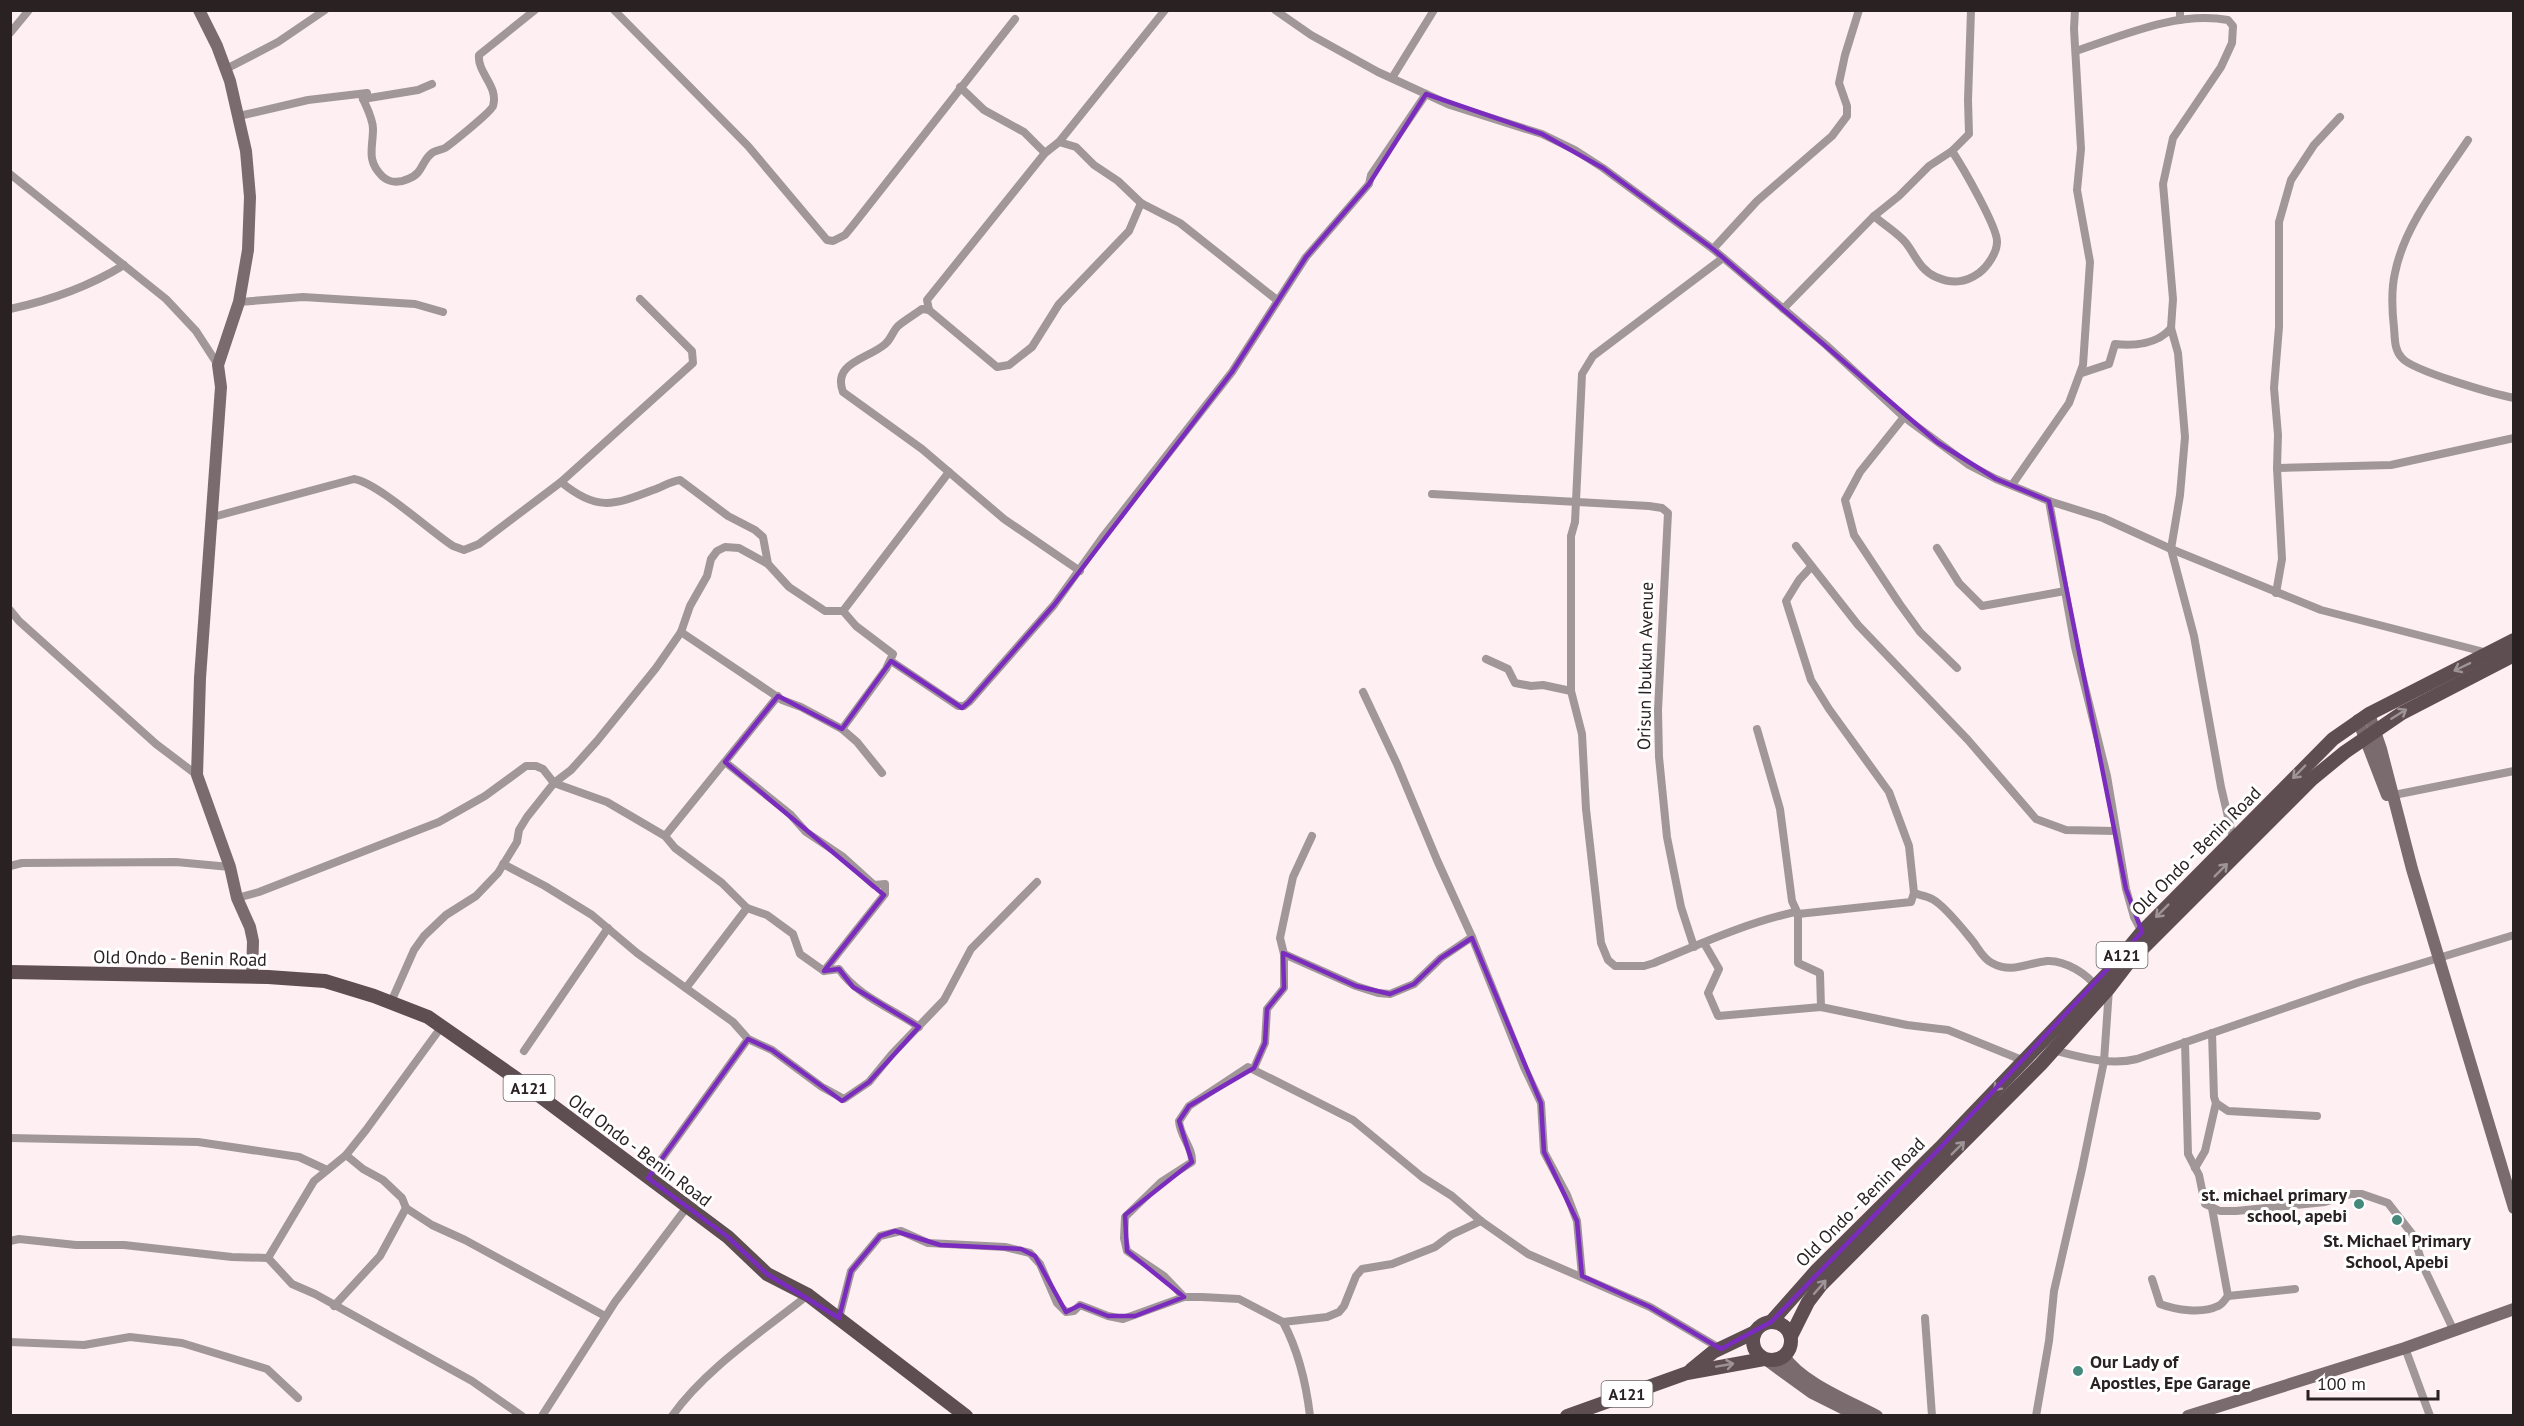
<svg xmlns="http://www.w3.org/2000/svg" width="2524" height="1426" font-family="'PT Sans',sans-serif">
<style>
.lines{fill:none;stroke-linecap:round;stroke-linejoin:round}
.street{stroke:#a19799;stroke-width:8}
.secondary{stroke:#7a6b6f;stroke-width:12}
.primary{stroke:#5e4d51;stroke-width:14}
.oneway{stroke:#9e9497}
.marked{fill:none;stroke:#7b2cbf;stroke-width:4.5;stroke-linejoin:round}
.poi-dot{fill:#45897d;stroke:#fff;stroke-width:2}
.labels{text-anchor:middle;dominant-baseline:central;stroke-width:6;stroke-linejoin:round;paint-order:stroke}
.shield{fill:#fff;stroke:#6a6465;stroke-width:1.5}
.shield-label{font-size:16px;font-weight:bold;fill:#2a2123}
.street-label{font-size:18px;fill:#2a2123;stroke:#fff}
.poi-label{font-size:18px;font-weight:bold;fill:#2a2123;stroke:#fff;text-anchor:end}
</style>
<rect width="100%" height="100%" fill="#feeff3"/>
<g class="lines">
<g class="street">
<polyline points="614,10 748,146 827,240 833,241 845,235 854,224 1015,19"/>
<polyline points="1275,10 1311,35 1378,72 1450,105 1542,134 1575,150 1603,168 1713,249 1826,345 1904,417 1969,465 1996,479 2049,501 2103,518 2171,549 2321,610 2488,653"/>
<polyline points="2180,20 2180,10"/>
<polyline points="10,33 29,10"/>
<path d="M 2076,51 C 2124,35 2177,11 2228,20 L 2233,26 L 2232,43 L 2221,67 L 2173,138 L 2163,184 L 2173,299 L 2171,328 L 2178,353 L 2185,437 L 2180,495 L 2171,549 L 2194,636 L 2221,787 L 2233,838"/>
<polyline points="226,69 278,42 325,10"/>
<polyline points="1392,78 1434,10"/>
<polyline points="960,87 984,110 1024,132 1045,153 1059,142 1076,147 1094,165 1118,181 1141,203 1180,223 1277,300"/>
<path d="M 363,99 C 367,108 373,119 373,129 C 373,148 366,160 382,176 C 389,183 399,183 408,179 C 424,173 421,161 432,153 C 435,150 441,150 445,148 C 451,144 491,112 493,106 C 499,86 477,73 479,55 L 535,10"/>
<polyline points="239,116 308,100 367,93 363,99 418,90 432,84"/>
<path d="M 2468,140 C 2442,179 2404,226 2395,273 C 2391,290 2392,310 2394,328 C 2395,338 2394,350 2402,358 C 2413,371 2494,394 2514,398"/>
<polyline points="1059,142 1165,10"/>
<polyline points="1045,153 927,300 929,310 997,367 1009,365 1032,347 1059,304 1129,231 1141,203"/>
<polyline points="10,174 166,299 196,331 218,365"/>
<path d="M 1874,216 C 1884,225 1898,233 1906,243 C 1916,256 1920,270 1936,277 C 1952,284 1965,283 1979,273 C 1987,267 1997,253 1997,242 C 1998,228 1962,166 1952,151"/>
<polyline points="1713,249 1757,201 1832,136 1847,116 1847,106 1839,83 1845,55 1859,10"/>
<path d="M 1723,258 L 1593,356 L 1582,374 L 1575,522 L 1571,536 L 1571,691 L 1582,734 L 1586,809 L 1601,943 L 1608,960 L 1615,966 L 1644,966 L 1654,963 C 1700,944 1746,923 1795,912 L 1798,914 L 1911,902 L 1914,893 L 1909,846 L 1889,792 L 1829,709 L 1811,680 L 1786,601 L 1799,580 L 1811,567"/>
<polyline points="239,302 303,297 415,304 443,312"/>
<path d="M 10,309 C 52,300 88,287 124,265"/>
<polyline points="1783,309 1874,216 1899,196 1929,166 1952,151 1969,134 1968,100 1971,10"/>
<path d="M 929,310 L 922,309 C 914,315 905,320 898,326 C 892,332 891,340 884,345 C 867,359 832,363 843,392 L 922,449 L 1004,519 L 1080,571"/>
<path d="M 2082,373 L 2109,364 L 2115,344 C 2134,346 2158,344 2171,328"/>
<polyline points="1904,417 1860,472 1845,500 1854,535 1899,603 1920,632 1957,668"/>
<polyline points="2277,468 2391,465 2514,438"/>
<path d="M 561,482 C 596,511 612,506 653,490 C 662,487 671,481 680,480 L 728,516 L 755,530 L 763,537 L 768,564 L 789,587 L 825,611 L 843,611 L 856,626 L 893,654 L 886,669 L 842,729"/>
<polyline points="2012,485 2069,403 2083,365 2090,262 2077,190 2081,149 2074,29 2075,10"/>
<polyline points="1432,494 1649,506 1662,508 1668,513 1658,710 1659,757 1667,837 1681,907 1694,947"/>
<polyline points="2049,501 2075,647 2107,776 2126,889 2134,917 2142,932"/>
<path d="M 213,517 L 354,479 C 378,483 430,531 453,546 L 464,550 L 479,544 L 561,482 L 693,363 L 692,351 L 640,299"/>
<polyline points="1796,546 1858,625 1968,740 2036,819 2066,830 2116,831"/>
<polyline points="1937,548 1959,583 1982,606 2065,591"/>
<polyline points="2276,593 2282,559 2277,468 2278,435 2274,388 2279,327 2279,222 2291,180 2314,145 2340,117"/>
<polyline points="10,610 19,621 156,744 197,775"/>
<polyline points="843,611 949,472"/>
<polyline points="681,632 782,700 801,707 842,729 857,742 882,773"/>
<polyline points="1486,659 1508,669 1515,683 1531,686 1543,685 1571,691"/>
<polyline points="891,661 958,706 964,706 969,702 1054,605 1102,538 1232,372 1306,257 1369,184 1371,175 1426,94"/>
<polyline points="1363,692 1397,764 1437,860 1472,937 1524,1067 1541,1103 1544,1152 1567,1195 1577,1221 1582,1276"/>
<polyline points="1757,729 1780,809 1792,901 1798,914 1798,963 1820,973 1821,1007"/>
<polyline points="725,762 790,814 806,832 842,856 874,885 885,884 885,894 824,971"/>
<polyline points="2394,795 2514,771"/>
<polyline points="665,836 778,696"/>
<polyline points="503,864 545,886 592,915 637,953 733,1022 748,1039 772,1050 822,1087 844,1099 869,1082 892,1054 944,1000 971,949 1037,882"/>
<polyline points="10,866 22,863 176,862 230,867"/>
<path d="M 1914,893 C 1919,895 1927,896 1932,899 C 1944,905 1962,928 1971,939 C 1978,947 1982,958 1992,963 C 2012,974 2027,963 2047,961 C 2065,960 2088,974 2098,989"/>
<path d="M 237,898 L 259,892 L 439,822 L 485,796 L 526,766 L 536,766 L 543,769 L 554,783 L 607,802 L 665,836 L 675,848 L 722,883 L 747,908 L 767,915 L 793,934 L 800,954 L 824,971 L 839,969 C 856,995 893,1009 919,1027"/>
<polyline points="1704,943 1719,969 1708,993 1718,1016 1821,1007 1907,1025 1948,1030 2022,1060"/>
<polyline points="1284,954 1356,986 1378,993 1390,994 1414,984 1441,958 1472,937"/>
<polyline points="686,988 747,908"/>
<polyline points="391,1002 414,950 424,936 446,915 476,896 498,873 517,842 519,830 527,817 554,783 571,770 597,741 656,668 681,632 690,606 707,576 711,559 717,551 725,547 739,548 768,564"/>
<polyline points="2212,1033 2214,1097 2216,1103 2228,1111 2317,1116"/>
<polyline points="2185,1042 2188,1154 2199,1175 2205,1204 2220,1211 2236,1211 2325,1202 2351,1194 2362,1194 2388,1203 2413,1235 2424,1268 2454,1331"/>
<path d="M 2053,1050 C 2080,1057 2109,1066 2137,1059 L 2360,982 L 2514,935"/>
<polyline points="524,1051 608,928"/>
<polyline points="1254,1068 1265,1043 1267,1009 1284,988 1284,954 1280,938 1293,877 1312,836"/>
<polyline points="10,1138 198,1142 299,1157 327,1170"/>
<polyline points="346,1155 363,1169 383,1180 402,1198 406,1208 432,1225 465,1240 605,1316"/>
<polyline points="2195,1168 2205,1151 2216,1103"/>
<polyline points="648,1178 748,1039"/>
<polyline points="10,1241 19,1239 76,1245 124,1245 232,1257 268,1258 292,1284 315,1294 472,1381 522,1416"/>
<polyline points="268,1258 314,1181 346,1155 366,1130 442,1026"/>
<path d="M 2152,1279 L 2160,1304 C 2176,1310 2202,1314 2218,1306 C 2222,1305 2225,1299 2228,1296 L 2212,1208"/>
<polyline points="2228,1296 2295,1289"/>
<path d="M 1184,1297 L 1164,1276 L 1127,1251 L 1124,1238 L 1125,1217 L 1161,1182 L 1192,1162 C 1193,1147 1180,1137 1179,1121 L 1189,1106 L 1248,1067 L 1353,1120 L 1422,1177 L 1452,1196 L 1481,1221 L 1528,1254 L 1650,1307 L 1721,1349"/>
<polyline points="334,1306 380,1256 406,1208"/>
<polyline points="839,1318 851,1271 880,1236 901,1231 928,1243 1005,1247 1030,1253 1040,1264 1057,1303 1066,1312 1074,1311 1080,1305 1108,1316 1123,1319 1184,1297 1202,1297 1239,1299 1283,1322 1327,1317 1339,1312 1344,1306 1356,1276 1362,1269 1392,1264 1435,1247 1451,1235 1481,1221"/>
<polyline points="1925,1318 1932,1416"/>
<path d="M 1283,1322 C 1299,1352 1306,1382 1310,1416"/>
<polyline points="10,1342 84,1345 130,1337 182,1343 267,1369 298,1398"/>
<polyline points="2405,1348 2430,1416"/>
<polyline points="542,1416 615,1302 687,1207"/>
<path d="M 672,1416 C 705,1369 763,1331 808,1295"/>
<polyline points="2036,1416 2049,1341 2054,1291 2082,1169 2104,1061 2109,989"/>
</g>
<g class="secondary">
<polyline points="199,10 217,46 230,81 246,151 250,197 248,250 239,302 218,365 221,387 200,678 197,775 230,867 237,898 250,927 253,941 252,976"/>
<polyline points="2369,714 2381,749 2412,869 2514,1208"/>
<polyline points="2358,720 2387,795"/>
<path d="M 1784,1356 C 1802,1383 1849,1401 1877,1416"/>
<polyline points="1768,1361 1812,1393 1858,1416"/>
<polyline points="2188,1416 2405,1348 2514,1309"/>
</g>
<g class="primary">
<polyline points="10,972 268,977 325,981 374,996 428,1017 517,1079 728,1237 767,1274 808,1295 966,1416"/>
<circle cx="1772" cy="1341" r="19"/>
<polyline points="1771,1322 1817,1270 1940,1148 2107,974 2142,932 2333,739 2369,714 2514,640"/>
<polyline points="1791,1336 1808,1302 1821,1285 2041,1064 2109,988 2129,962 2312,779 2345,752 2402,713 2514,655"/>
<polyline points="1691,1370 1713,1352 1755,1332"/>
<polyline points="1567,1416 1687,1373 1764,1359"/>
</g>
</g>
<defs><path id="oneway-shaft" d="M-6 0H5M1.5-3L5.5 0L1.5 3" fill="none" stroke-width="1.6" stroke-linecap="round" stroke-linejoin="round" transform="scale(1.5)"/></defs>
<g class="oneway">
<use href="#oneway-shaft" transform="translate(2462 667) rotate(154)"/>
<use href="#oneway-shaft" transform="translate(2399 714) rotate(-32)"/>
<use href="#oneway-shaft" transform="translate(2299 772) rotate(134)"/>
<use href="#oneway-shaft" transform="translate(2221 870) rotate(-45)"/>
<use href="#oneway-shaft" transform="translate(2162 911) rotate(135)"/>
<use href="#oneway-shaft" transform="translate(2000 1084) rotate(132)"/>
<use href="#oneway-shaft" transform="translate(1958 1148) rotate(-45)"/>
<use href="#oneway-shaft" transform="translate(1820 1287) rotate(-49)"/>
<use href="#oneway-shaft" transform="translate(1725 1365) rotate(-10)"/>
</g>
<path class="marked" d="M 1426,94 L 1542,134 L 1603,168 L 1713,249 L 1937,442 L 1996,479 L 2049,501 L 2126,889 L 2142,932 L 1940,1148 L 1771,1322 L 1721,1349 L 1650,1307 L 1582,1276 L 1577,1221 L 1544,1152 L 1541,1103 L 1472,938 L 1441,958 L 1414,984 L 1390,994 L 1356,986 L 1283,953 L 1284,988 L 1267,1009 L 1265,1043 L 1254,1068 L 1189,1106 L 1179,1121 L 1192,1162 L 1125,1215 L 1127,1251 L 1184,1297 L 1135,1316 L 1108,1316 L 1080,1305 L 1066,1312 L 1035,1256 L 1021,1249 L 940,1245 L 895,1231 L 880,1236 L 851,1271 L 839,1318 L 767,1274 L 728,1237 L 648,1178 L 748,1039 L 772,1050 L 842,1101 L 869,1082 L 919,1027 L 853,987 L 839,969 L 824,971 L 884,895 L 725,762 L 778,696 L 842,729 L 891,661 L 962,708 L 969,702 L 1054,605 L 1232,372 L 1306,257 L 1369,184 Z"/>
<g class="poi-dot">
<circle cx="2359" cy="1204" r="6"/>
<circle cx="2397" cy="1220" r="6"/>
<circle cx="2078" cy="1371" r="6"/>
</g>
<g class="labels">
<g class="shield">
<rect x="2096.5" y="942" width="51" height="26" rx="4.5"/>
<rect x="503.5" y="1075" width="51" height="26" rx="4.5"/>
<rect x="1601.5" y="1381" width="51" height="26" rx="4.5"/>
</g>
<g class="shield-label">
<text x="2122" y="955">A121</text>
<text x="529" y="1088">A121</text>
<text x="1627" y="1394">A121</text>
</g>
<g class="street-label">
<text transform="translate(1645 666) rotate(-89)">Orisun Ibukun Avenue</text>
<text transform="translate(2196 851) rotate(-45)">Old Ondo - Benin Road</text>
<text transform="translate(180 958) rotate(1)">Old Ondo - Benin Road</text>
<text transform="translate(640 1150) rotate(37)">Old Ondo - Benin Road</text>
<text transform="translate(1860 1202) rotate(-45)">Old Ondo - Benin Road</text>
</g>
<g class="poi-label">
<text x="2347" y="1194">st. michael primary<tspan x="2347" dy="21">school, apebi</tspan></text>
<text x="2397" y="1240" text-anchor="middle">St. Michael Primary<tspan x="2397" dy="21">School, Apebi</tspan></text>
<text x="2090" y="1361" text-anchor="start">Our Lady of<tspan x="2090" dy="21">Apostles, Epe Garage</tspan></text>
</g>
</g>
<rect width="2524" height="1426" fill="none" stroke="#2a2123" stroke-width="24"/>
<path d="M2308 1390v9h130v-9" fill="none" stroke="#2a2123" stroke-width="3"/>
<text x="2317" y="1390" font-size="18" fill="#2a2123" stroke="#ffffff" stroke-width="4.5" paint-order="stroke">100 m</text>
</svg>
